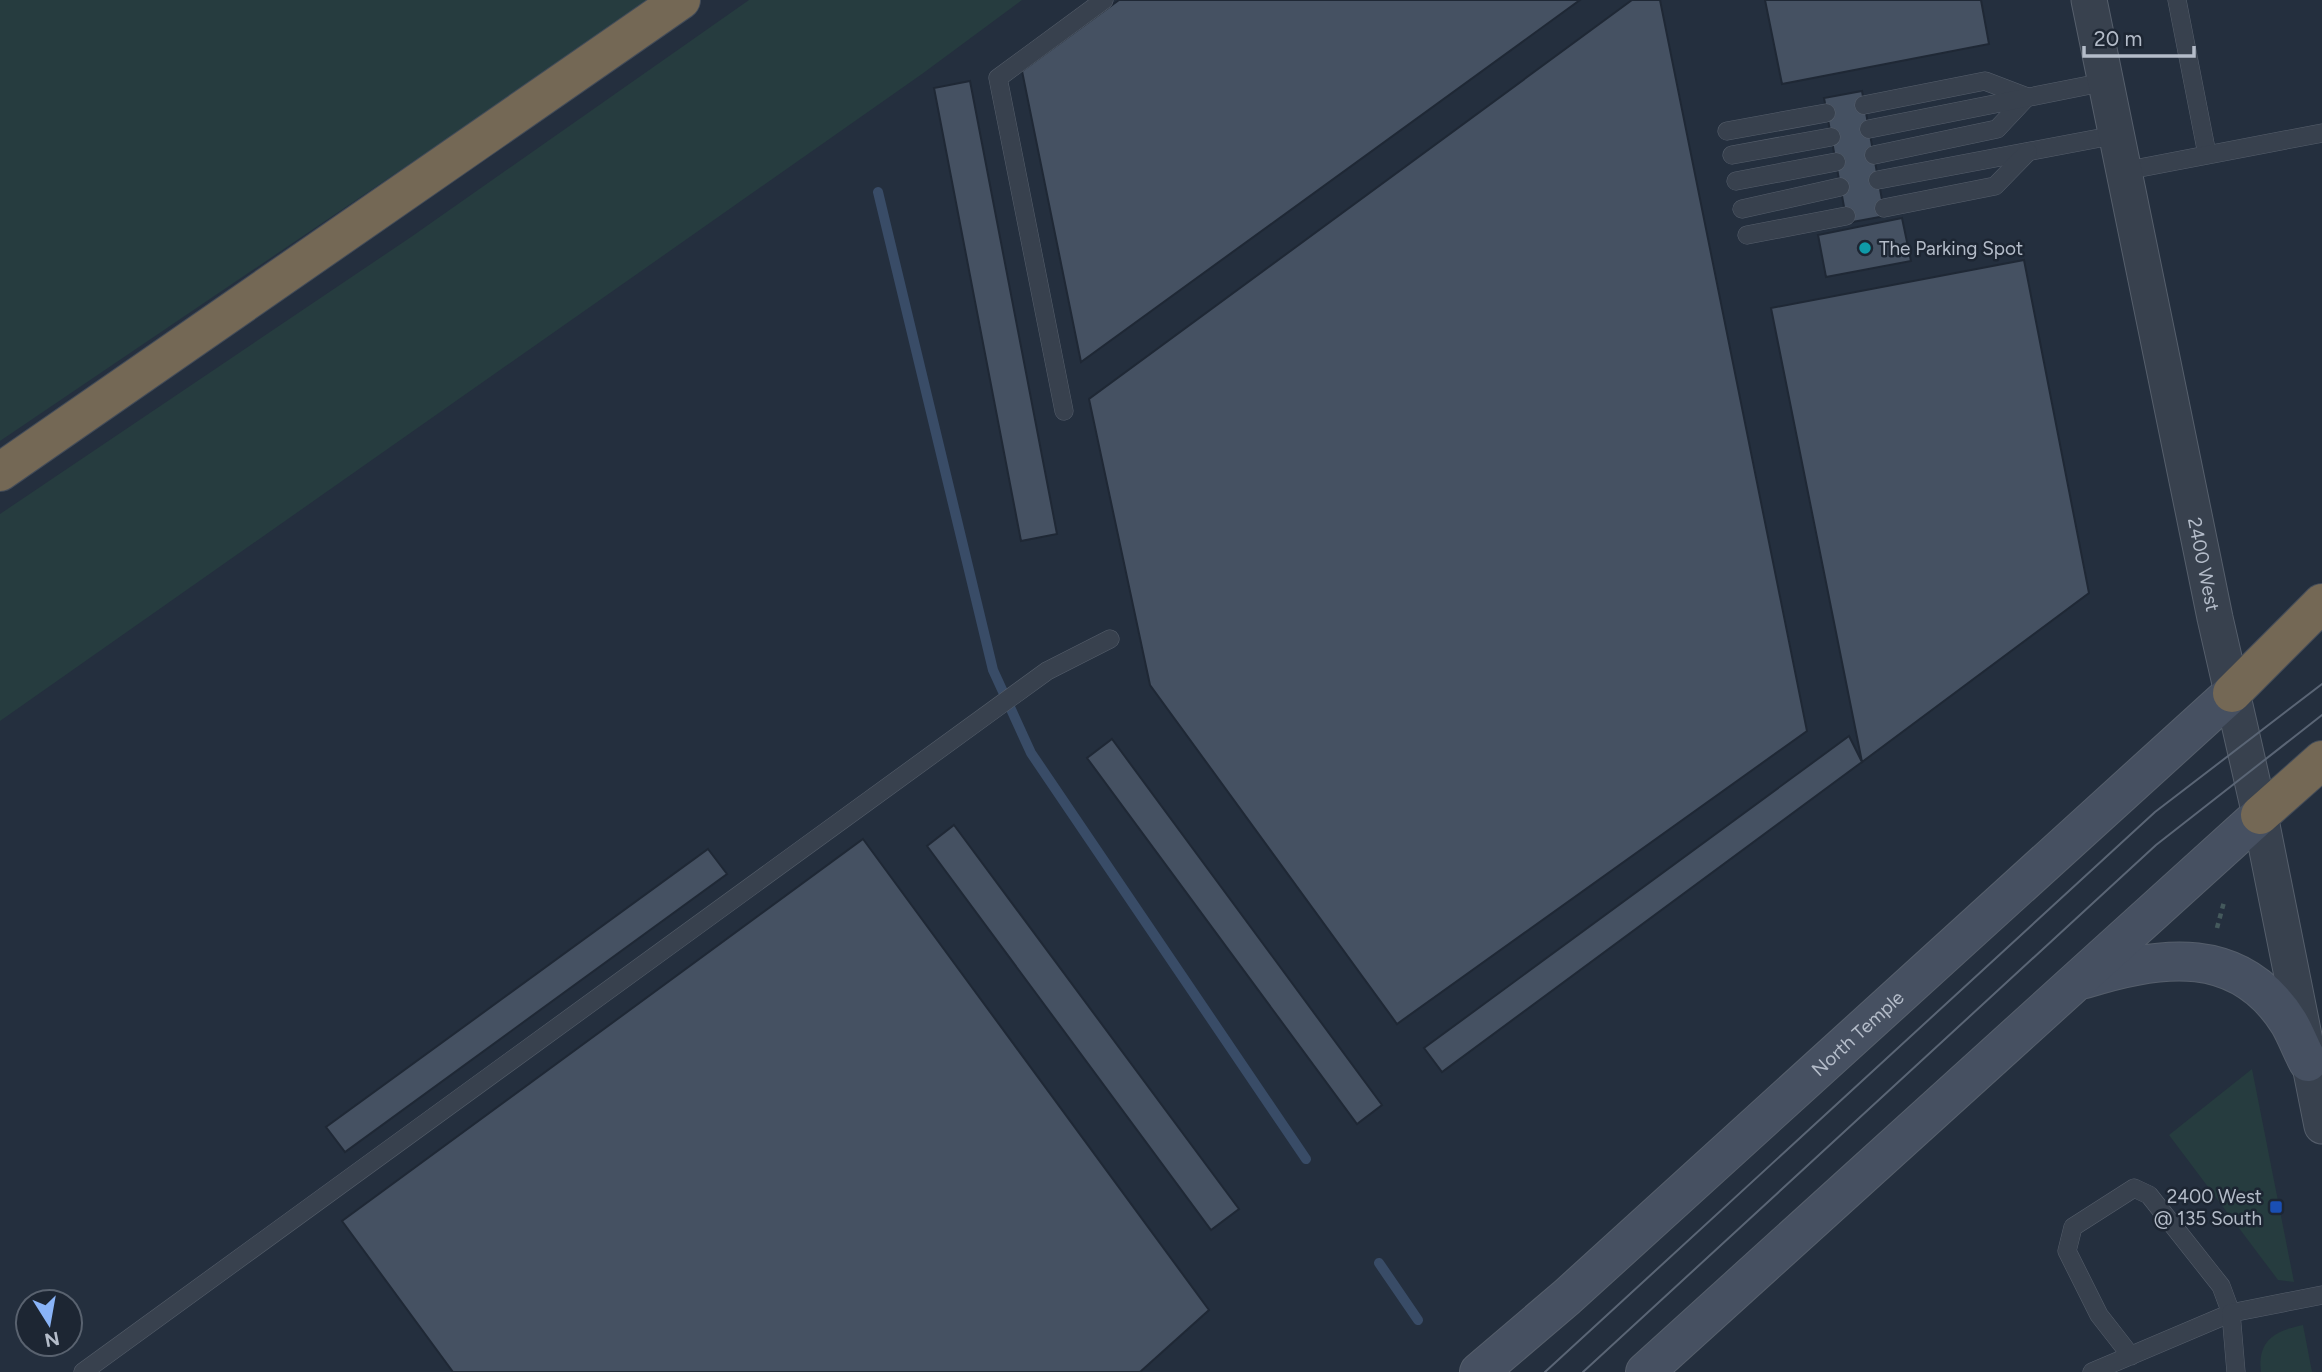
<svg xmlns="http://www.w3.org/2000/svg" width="2322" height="1372" font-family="Figtree,sans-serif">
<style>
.green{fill:#263c3f}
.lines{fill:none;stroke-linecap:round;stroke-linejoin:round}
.stream{stroke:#394c67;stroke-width:10}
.building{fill:#455162;stroke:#1f2835;stroke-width:2}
.service-casing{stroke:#565f6c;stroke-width:19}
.minor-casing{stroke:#565f6c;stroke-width:37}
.secondary-casing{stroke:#565f6c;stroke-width:40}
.motorway-casing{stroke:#434c59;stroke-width:40}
.path{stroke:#44595c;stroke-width:4.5;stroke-dasharray:5 5;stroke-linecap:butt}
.service{stroke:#38414e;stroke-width:18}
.minor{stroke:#38414e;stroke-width:35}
.secondary{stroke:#465061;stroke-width:38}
.motorway{stroke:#746855;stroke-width:38}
.tram{stroke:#5a6575;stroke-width:2}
.culture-dot{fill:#0f9aa8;stroke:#1d2633;stroke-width:2.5}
.transit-dot{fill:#1a4fb4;stroke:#1d2633;stroke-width:2.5}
.labels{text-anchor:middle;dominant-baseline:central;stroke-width:5;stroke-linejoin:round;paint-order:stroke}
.poi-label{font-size:19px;fill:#b4bcc9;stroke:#1d2633;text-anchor:start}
.street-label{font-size:19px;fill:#b4bcc9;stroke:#1d2633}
</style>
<rect width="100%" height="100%" fill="#242f3e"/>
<g class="green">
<polygon points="0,0 652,0 0,441"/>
<polygon points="749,0 1022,0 922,74 0,721 0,514 411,237"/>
<polygon points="2252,1069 2294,1282 2278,1280 2169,1135"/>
<path d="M 2303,1325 L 2312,1372 L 2261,1372 C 2257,1340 2275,1331 2303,1325 Z"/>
</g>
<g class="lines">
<g class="stream">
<polyline points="878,192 993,670 1031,753 1306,1159"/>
<polyline points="1379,1263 1418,1320"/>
</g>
</g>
<g class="building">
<polygon points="1119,0 1580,0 1081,362 1022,71"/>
<polygon points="1632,0 1660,0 1807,731 1397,1024 1150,685 1089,399"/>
<polygon points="1765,0 1981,0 1989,44 1782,84"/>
<polygon points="970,81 1057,534 1021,541 934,88"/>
<polygon points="1862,91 1885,216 1847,223 1824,98"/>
<polygon points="1902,218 1911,261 1826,277 1818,235"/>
<polygon points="2024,260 2089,593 1862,762 1771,308"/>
<polygon points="1849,736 1862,762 1442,1072 1424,1048"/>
<polygon points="1112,739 1382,1105 1357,1124 1087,758"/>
<polygon points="954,825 1239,1209 1211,1230 927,846"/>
<polygon points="863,839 1209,1310 1140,1372 453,1372 342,1221"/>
<polygon points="708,849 727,874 345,1152 326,1127"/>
</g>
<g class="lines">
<g class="service-casing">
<g id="service">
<polyline points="2177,0 2207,154"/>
<polyline points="1864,105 1985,81 2027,97 1997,129 1874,155"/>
<polyline points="1869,129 2105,82"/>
<polyline points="1727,131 1826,113"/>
<polyline points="1732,155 1831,137"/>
<polyline points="2124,171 2322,133"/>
<polyline points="1878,180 2116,135"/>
<polyline points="1736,181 1836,162"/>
<polyline points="1884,208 1995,186 2028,152"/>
<polyline points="1742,209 1840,187"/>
<polyline points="1747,235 1846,216"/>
<polyline points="1064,411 998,78 1104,0"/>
<polyline points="83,1372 1047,671 1110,639"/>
<polyline points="2092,1372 2231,1313 2221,1286 2149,1195 2134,1188 2073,1227 2067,1251 2099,1315 2131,1356"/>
<polyline points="2236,1372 2231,1313 2322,1295"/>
</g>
</g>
<g class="minor-casing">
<g id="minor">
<path id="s1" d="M 2089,0 L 2215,618 L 2260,815 L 2322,1126"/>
</g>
</g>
<g class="secondary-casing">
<g id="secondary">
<path d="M 2085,979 C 2160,955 2240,944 2289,1023 C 2296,1035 2301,1049 2308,1062"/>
<path id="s2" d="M 1479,1372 L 1567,1297 L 2232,693"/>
<polyline points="1645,1372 2260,815"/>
</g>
</g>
<g class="motorway-casing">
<g id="motorway">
<polyline points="0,472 681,0"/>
<polyline points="2232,693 2322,603"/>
<polyline points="2260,815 2322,760"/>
</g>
</g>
<polyline class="path" points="2217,928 2224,902"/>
<use href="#service" class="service"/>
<use href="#minor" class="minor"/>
<use href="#secondary" class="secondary"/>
<use href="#motorway" class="motorway"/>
<g class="tram">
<polyline points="1545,1372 2155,812 2322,684"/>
<polyline points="1583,1372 2156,845 2322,715"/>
</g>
</g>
<circle class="culture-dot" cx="1865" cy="248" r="7"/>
<rect class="transit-dot" x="2269" y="1200" width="14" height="14" rx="3.5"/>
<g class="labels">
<g class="poi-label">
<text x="1879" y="248">The Parking Spot</text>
<text x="2262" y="1196" text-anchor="end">2400 West<tspan x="2262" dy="22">@ 135 South</tspan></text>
</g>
<g class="street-label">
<text stroke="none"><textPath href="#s1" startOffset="576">2400 West</textPath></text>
<text stroke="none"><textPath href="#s2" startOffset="508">North Temple</textPath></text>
</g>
</g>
<g transform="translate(49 1323) rotate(169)"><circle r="33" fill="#1d2633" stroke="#59626f" stroke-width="2"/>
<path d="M0-5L12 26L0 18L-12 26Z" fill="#8ab4f8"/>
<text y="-10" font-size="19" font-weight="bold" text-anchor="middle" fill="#b4bcc9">N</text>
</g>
<path d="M2084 46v10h110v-10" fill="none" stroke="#b4bcc9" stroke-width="3.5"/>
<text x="2094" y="46" font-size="21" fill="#b4bcc9" stroke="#1d2633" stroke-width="5" paint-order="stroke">20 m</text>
</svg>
